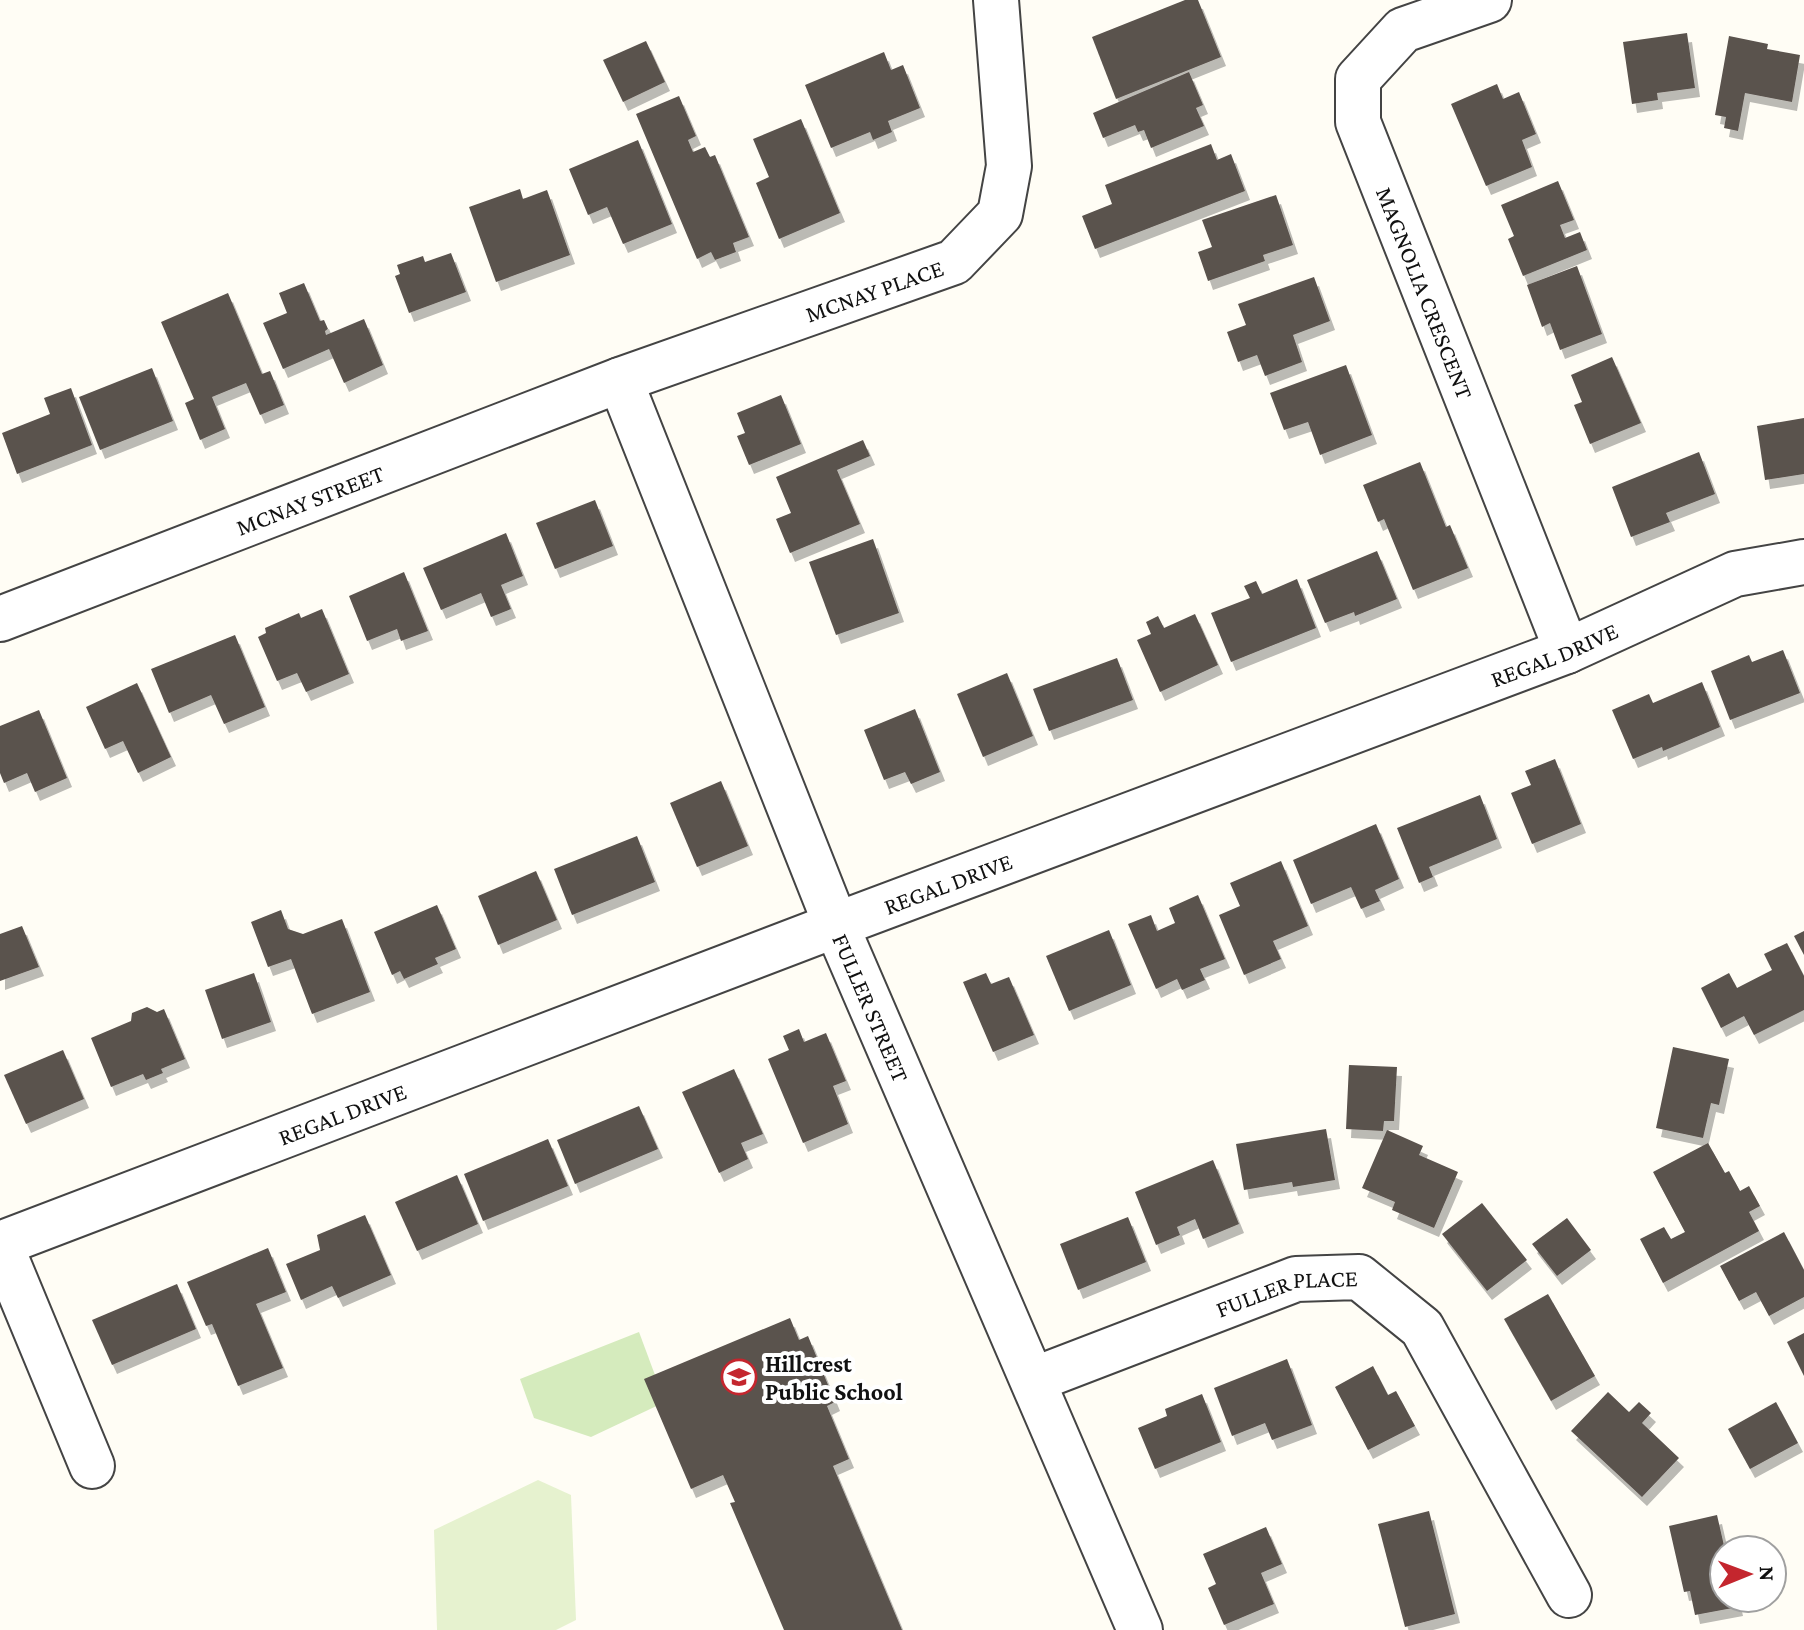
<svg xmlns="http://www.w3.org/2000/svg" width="1804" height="1630" font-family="'Crimson Pro',serif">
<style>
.green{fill:#d5ebbd}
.pitch{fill:#e6f2cf}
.building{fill:#5a524d;filter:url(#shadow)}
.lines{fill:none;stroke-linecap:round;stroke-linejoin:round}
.minor-casing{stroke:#444;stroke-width:48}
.minor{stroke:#fff;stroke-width:44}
.labels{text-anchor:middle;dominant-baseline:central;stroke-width:8;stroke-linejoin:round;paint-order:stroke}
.street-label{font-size:24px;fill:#111;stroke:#fff}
.poi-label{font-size:24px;font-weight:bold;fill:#111;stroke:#fff;text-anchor:start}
</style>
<defs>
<filter id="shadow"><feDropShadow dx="5" dy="9" stdDeviation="0" flood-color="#0004"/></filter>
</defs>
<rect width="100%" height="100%" fill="#fffdf5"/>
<polygon class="green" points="639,1332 665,1402 591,1437 534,1418 520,1379"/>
<polygon class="pitch" points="538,1480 571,1495 576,1620 556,1630 437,1630 434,1530"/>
<g class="building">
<polygon points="1185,0 1198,0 1221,57 1116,99 1092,37"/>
<polygon points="1687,33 1695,88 1657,93 1658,100 1632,104 1623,42"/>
<polygon points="1729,36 1768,44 1767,49 1800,55 1792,102 1745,93 1738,131 1724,128 1726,117 1715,115"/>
<polygon points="646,41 665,82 623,102 603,60"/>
<polygon points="884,52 891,70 903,65 920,108 888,121 892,132 873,140 870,132 831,148 805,85"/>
<polygon points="1189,72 1203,105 1196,108 1204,126 1151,148 1144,130 1138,132 1135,125 1103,138 1093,113"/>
<polygon points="1497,84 1503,99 1519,92 1536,134 1522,140 1532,167 1486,186 1451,104"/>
<polygon points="679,96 696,136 688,140 693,152 705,147 710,157 715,155 749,237 733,243 736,252 715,260 711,252 697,259 636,114"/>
<polygon points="801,119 840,213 779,239 756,183 769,177 753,139"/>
<polygon points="638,140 672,224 623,244 607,207 588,215 569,169"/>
<polygon points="1211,144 1217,160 1231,154 1245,191 1095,249 1082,216 1112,204 1105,185"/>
<polygon points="1558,181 1574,220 1560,225 1565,238 1580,232 1587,250 1523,276 1508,239 1514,236 1501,205"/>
<polygon points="520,189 523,199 547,190 570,255 496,282 469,207"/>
<polygon points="1276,195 1293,245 1263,255 1265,261 1208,281 1198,252 1212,247 1202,220"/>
<polygon points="451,253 466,292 409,313 395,276 400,274 397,265 423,256 425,262"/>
<polygon points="1577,266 1602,334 1560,350 1550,323 1542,327 1527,285"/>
<polygon points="1314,277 1330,321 1293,335 1302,362 1265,376 1257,355 1238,362 1227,332 1246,325 1238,304"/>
<polygon points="304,283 320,321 324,320 328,329 325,331 326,335 364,319 383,365 344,383 329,349 283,369 263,323 287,313 279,293"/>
<polygon points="228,293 262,374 270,371 284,405 260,415 246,383 212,397 225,429 200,440 185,403 194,399 161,322"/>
<polygon points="1612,357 1641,423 1590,444 1574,405 1582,402 1571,375"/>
<polygon points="1346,365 1372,435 1320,455 1308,422 1284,430 1270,393"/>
<polygon points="152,368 173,421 100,450 79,397"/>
<polygon points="71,388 92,445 17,474 2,433 50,414 44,398"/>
<polygon points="781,395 801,444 749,465 737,436 745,433 737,413"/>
<polygon points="1804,418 1804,474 1765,480 1757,426"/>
<polygon points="863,440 870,456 837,470 860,524 790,553 776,519 791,513 776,477"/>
<polygon points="1699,452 1715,494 1666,513 1670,522 1631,537 1612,487"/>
<polygon points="1420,462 1446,527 1450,525 1468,568 1413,590 1384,519 1378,522 1363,485"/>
<polygon points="595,500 613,546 555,569 536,523"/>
<polygon points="506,533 523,576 501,585 511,609 491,617 481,593 441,610 423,568"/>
<polygon points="873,539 899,613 836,635 809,562"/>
<polygon points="1377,551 1397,599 1355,616 1354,612 1325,623 1307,580"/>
<polygon points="404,572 428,631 401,641 397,629 367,641 349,596"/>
<polygon points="1297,579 1316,628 1231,662 1211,613 1250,598 1244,586 1256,581 1262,594"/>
<polygon points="322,609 349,674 306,692 297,673 277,681 258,637 266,633 265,628 299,613 301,618"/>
<polygon points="1195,614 1218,665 1160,692 1137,640 1151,634 1146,622 1158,616 1164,628"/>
<polygon points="235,635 265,707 224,724 211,695 169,713 151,669"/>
<polygon points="1783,650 1800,693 1730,720 1711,671 1749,655 1752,662"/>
<polygon points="1117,658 1133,700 1049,731 1033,689"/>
<polygon points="1007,673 1033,736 983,757 957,694"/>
<polygon points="1702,682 1720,727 1663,751 1662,747 1633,759 1612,710 1649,694 1653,703"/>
<polygon points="137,683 171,757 138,773 123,741 105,749 86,707"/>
<polygon points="915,709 940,772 911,784 905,772 884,780 864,730"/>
<polygon points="39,710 67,778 35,792 27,773 4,783 0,773 0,726"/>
<polygon points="1555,759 1581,824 1532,844 1511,793 1531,785 1525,771"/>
<polygon points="721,781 748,846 697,867 670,803"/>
<polygon points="1480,795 1497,839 1429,867 1433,877 1419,883 1397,828"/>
<polygon points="1376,824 1399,879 1375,890 1380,901 1361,909 1351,887 1311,904 1293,860"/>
<polygon points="637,836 655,882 572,915 554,869"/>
<polygon points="1281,861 1308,926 1273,941 1281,959 1244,975 1219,915 1240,906 1230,883"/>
<polygon points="536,871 557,920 498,945 478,896"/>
<polygon points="1198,895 1225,959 1200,969 1205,980 1182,990 1177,979 1156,989 1128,924 1151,915 1157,931 1175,923 1169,908"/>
<polygon points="437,905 456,949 435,958 438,964 404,979 400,971 392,975 374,932"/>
<polygon points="281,910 288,929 303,934 342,919 370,992 312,1014 291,959 268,967 251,922"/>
<polygon points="22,926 39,967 0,981 0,934"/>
<polygon points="1109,930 1131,985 1069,1011 1046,956"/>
<polygon points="1804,931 1804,955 1794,936"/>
<polygon points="1787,943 1804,976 1804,1010 1754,1035 1744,1016 1721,1028 1701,988 1729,973 1737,988 1772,970 1764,954"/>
<polygon points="254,973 271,1022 222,1039 205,990"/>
<polygon points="986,973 991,984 1009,977 1034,1035 993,1052 963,982"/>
<polygon points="147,1007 157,1012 164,1009 185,1059 161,1069 163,1073 146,1080 143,1074 111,1087 91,1038 131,1021 132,1013"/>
<polygon points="799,1029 804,1042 826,1033 846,1081 833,1086 848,1124 803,1143 768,1059 789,1050 783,1036"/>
<polygon points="1673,1047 1729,1059 1719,1105 1711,1103 1703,1138 1656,1128"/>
<polygon points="63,1050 84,1099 26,1124 4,1075"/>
<polygon points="1349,1065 1397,1067 1394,1121 1384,1121 1383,1131 1346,1129"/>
<polygon points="734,1069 763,1134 741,1143 748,1159 719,1173 682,1092"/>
<polygon points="639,1106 658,1149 575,1184 557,1140"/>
<polygon points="1326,1129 1335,1180 1293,1187 1292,1182 1244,1190 1236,1144"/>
<polygon points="1387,1130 1423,1146 1419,1155 1458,1172 1434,1228 1392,1210 1395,1202 1362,1188"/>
<polygon points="548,1139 568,1186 483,1221 464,1174"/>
<polygon points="1708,1143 1725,1173 1729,1171 1740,1191 1749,1186 1760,1206 1749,1212 1759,1231 1663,1283 1640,1239 1664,1227 1671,1239 1685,1232 1653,1172"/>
<polygon points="1213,1160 1239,1224 1203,1239 1195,1219 1177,1227 1180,1235 1156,1245 1135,1192"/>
<polygon points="457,1175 478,1224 417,1251 395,1202"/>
<polygon points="1482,1203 1527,1260 1487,1291 1442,1234"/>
<polygon points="365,1215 391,1275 338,1298 332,1286 301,1300 286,1264 320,1250 317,1235"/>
<polygon points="1128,1217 1146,1262 1078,1290 1060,1244"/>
<polygon points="1567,1218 1591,1250 1557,1276 1532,1244"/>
<polygon points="1784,1232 1804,1270 1804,1297 1769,1316 1756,1292 1739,1301 1720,1266"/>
<polygon points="268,1248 286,1292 256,1304 283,1368 238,1386 212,1324 206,1326 187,1282"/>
<polygon points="177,1284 196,1329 112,1365 92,1320"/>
<polygon points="1548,1294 1595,1376 1551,1401 1504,1319"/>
<polygon points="790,1318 799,1340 808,1336 835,1402 827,1406 849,1459 833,1466 902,1630 784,1630 730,1503 735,1502 723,1475 691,1489 644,1379"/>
<polygon points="1804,1333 1804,1376 1787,1342"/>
<polygon points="1287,1359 1312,1425 1272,1440 1265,1423 1232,1436 1214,1388"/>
<polygon points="1373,1366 1388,1395 1396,1391 1415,1426 1368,1450 1335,1387"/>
<polygon points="1608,1392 1629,1412 1639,1402 1651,1413 1642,1423 1679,1458 1642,1497 1571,1431"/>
<polygon points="1202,1394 1221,1442 1155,1469 1138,1428 1167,1416 1165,1409"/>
<polygon points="1776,1402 1798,1443 1750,1469 1728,1429"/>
<polygon points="1429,1511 1455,1614 1405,1627 1378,1524"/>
<polygon points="1717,1515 1725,1550 1724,1598 1736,1598 1738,1607 1695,1615 1690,1591 1684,1592 1669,1526"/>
<polygon points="1266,1527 1282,1564 1261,1573 1274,1604 1224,1625 1208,1588 1216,1584 1203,1554"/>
</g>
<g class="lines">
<g class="minor-casing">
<g id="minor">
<path id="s1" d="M 1489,0 L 1403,30 L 1358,79 L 1358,122 L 1567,651"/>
<path id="s2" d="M 620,380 L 836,925 L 1140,1630"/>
<path id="s3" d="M 0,619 L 620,380 L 954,262 L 1000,214 L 1009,166 L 996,0"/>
<path id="s4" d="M 0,1244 L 836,925 L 1567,651 L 1735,574 L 1804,562"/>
<polyline points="0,1244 92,1466"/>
<path id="s5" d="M 1033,1380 L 1296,1279 L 1359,1277 L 1422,1328 L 1569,1595"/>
</g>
</g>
<use href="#minor" class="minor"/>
</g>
<defs>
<g id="school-ring" transform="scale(1.8)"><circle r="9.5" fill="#fff" stroke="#c4262e" stroke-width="1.5"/><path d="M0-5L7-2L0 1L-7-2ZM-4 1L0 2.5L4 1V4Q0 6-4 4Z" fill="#c4262e"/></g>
</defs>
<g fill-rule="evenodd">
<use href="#school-ring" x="739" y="1377"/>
</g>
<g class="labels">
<g class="street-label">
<text stroke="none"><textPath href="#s3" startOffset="934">MCNAY PLACE</textPath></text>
<text stroke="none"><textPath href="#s1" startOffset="384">MAGNOLIA CRESCENT</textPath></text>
<text stroke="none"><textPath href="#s3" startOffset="332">MCNAY STREET</textPath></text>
<text stroke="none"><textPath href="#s4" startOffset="1662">REGAL DRIVE</textPath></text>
<text stroke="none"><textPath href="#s4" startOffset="1014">REGAL DRIVE</textPath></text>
<text stroke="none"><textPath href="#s2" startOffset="676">FULLER STREET</textPath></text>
<text stroke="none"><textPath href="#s4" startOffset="366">REGAL DRIVE</textPath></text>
<text stroke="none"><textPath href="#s5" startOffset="270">FULLER PLACE</textPath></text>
</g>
<g class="poi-label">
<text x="765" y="1363">Hillcrest<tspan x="765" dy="28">Public School</tspan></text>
</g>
</g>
<g transform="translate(1748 1574) rotate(89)"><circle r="38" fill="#ffffff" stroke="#a0a0a0" stroke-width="2"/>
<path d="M0-6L14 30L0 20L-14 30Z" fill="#c4262e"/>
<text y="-12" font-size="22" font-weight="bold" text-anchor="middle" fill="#111111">N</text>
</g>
</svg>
